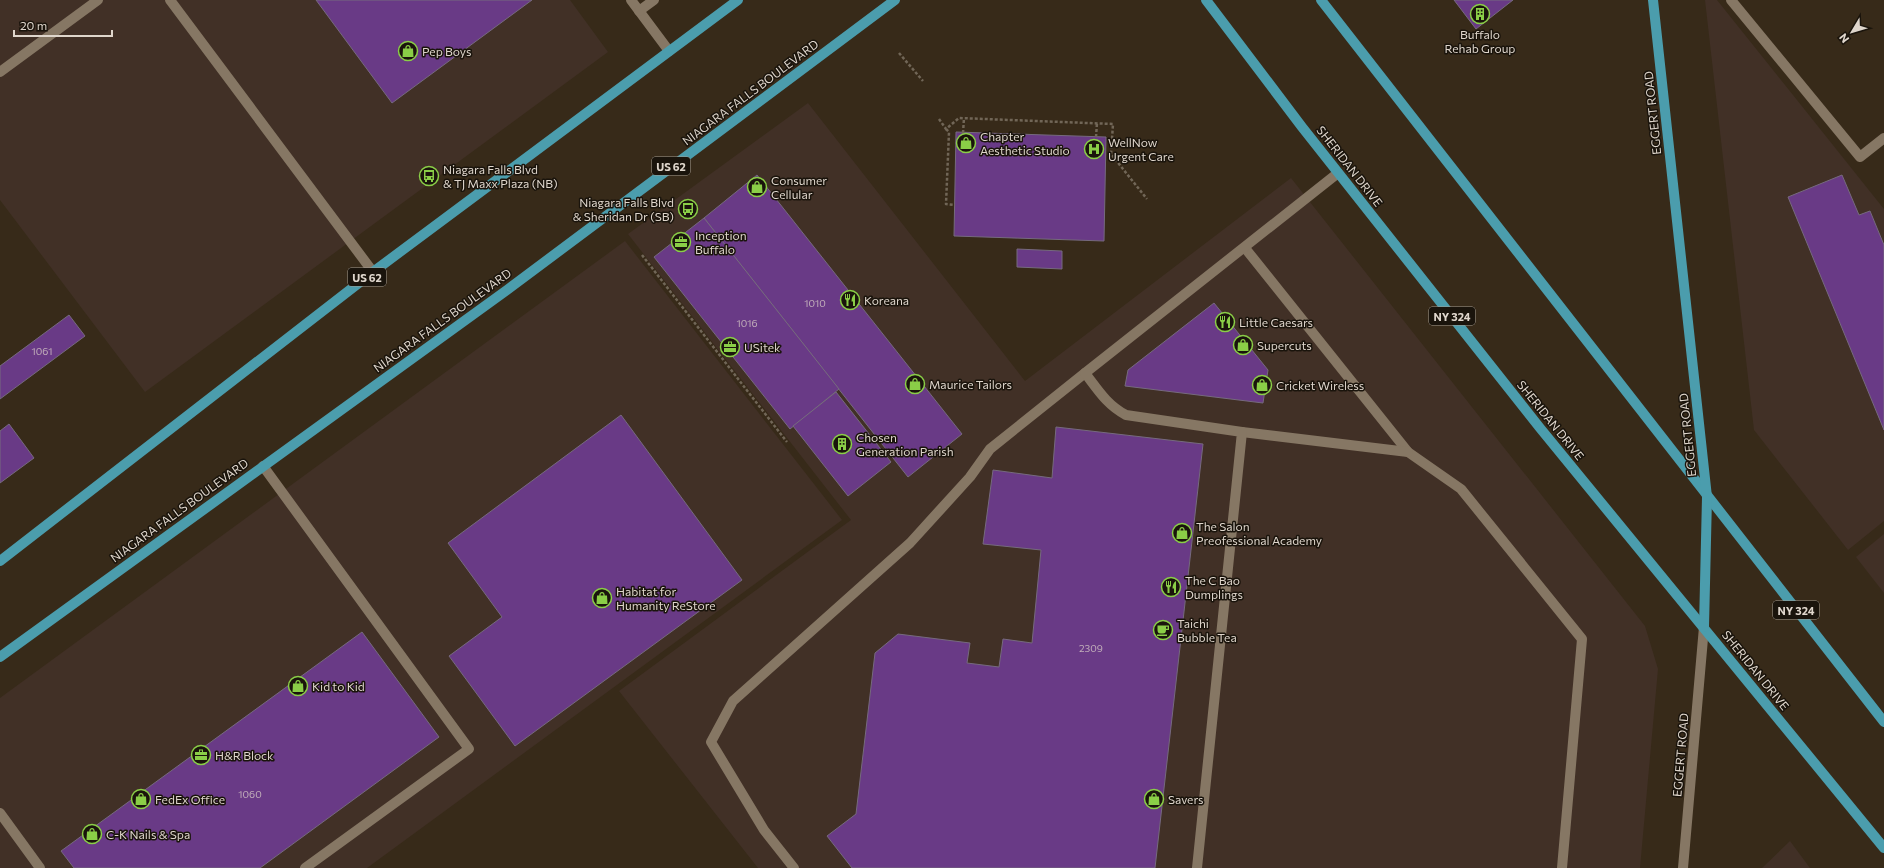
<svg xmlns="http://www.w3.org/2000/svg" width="1884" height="868" font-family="Commissioner,sans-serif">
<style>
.commercial{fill:#413026}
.building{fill:#693a86;stroke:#766a7e}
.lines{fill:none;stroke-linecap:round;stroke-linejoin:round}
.path{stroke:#716657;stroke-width:2.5;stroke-dasharray:3 2;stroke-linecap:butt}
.minor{stroke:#867764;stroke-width:10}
.major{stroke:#4b9dad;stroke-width:10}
.labels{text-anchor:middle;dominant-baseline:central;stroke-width:3;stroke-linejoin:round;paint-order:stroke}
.number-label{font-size:10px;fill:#c2afba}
.shield{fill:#1a140c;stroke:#a49c92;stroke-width:1}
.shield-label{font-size:11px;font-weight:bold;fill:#dfd6cc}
.poi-label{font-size:12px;fill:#dfd6cc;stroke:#1a140c;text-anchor:start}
.street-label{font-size:12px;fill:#dfd6cc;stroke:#1a140c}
</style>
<rect width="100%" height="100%" fill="#372a19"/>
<g class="commercial">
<polygon points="0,0 570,0 608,52 145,392 0,200"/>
<polygon points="1705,0 1717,0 1884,209 1884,521 1848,550 1754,430"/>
<polygon points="808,103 1025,381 1291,178 1645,626 1658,669 1640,868 758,868 619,691 851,520 628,234"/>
<polygon points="625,241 842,520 367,868 0,868 0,698"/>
<polygon points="1884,534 1884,593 1856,557"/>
<polygon points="1790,841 1810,868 1762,868"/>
</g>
<g class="building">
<polygon points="316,0 532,0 392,103"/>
<polygon points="1454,0 1513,0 1476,29"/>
<polygon points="956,132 1106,137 1104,241 954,236"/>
<polygon points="757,175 962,434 908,477 704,218"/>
<polygon points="1842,175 1859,215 1870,211 1884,245 1884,430 1788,197"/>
<polygon points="704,218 839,389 790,429 654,257"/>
<polygon points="1017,249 1062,251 1062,269 1017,267"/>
<polygon points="1214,303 1268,370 1263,403 1125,386 1128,370"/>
<polygon points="69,315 85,336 0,399 0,366"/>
<polygon points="836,392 891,462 848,496 793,426"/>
<polygon points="621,415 742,580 515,746 449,656 502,617 448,543"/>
<polygon points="9,424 34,458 0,483 0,431"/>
<polygon points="1056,427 1203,444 1155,868 852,868 827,836 856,814 875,653 898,634 970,643 967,663 999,667 1003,639 1032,643 1041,550 983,544 993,470 1052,478"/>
<polygon points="362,632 439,737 260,868 74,868 61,851"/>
</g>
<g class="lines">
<g class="path">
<polyline points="899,53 923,81"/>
<polyline points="939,119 946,129 959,118 1113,124 1111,154 1147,199"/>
<polyline points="946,129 949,132 946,204 955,205"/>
<polyline points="963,133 964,118"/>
<polyline points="1096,137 1097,123"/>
<polyline points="642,255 787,442"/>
</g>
<g class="minor">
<polyline points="170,0 373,272"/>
<polyline points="631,0 669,51"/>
<polyline points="1731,0 1860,157 1884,138"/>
<polyline points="639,11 654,0"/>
<polyline points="0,72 98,0"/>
<polyline points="1245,248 1408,452 1461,489 1582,639 1562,868"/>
<polyline points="1242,432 1408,452"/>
<polyline points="263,466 469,749 305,868"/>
<polyline points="0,813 40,868"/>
<polyline points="794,868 764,830 711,742 733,701 910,543 970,477 990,449 1085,373"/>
<path d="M 1197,868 L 1242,432 L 1126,415 C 1107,405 1098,390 1085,373 L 1338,173"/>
<polyline points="1683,868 1704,627"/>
</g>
<g class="major">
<polyline points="1206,0 1302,127 1540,428 1884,848"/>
<polyline points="1321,0 1884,722"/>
<polyline points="1653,0 1707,497 1704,627"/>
<polyline points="0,561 373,272 738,0"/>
<polyline points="0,657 507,290 895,0"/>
</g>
</g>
<defs>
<g id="building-ring" transform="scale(1)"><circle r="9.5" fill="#1a140c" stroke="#8ace47" stroke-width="1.5"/><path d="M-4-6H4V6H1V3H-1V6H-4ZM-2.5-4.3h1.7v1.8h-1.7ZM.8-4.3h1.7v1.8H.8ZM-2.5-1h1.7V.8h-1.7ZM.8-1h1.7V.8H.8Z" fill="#8ace47"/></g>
<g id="shop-ring" transform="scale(1)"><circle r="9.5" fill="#1a140c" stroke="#8ace47" stroke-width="1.5"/><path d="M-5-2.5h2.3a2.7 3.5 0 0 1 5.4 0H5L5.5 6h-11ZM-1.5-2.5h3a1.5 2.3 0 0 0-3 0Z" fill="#8ace47"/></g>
<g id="hospital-ring" transform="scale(1)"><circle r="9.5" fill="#1a140c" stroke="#8ace47" stroke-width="1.5"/><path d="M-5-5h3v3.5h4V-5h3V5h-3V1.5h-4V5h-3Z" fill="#8ace47"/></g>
<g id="bus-ring" transform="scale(1)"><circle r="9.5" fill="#1a140c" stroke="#8ace47" stroke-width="1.5"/><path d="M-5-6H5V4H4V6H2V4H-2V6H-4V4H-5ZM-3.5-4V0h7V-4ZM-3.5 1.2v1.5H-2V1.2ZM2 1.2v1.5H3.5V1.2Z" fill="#8ace47"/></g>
<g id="office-ring" transform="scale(1)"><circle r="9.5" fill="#1a140c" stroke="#8ace47" stroke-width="1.5"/><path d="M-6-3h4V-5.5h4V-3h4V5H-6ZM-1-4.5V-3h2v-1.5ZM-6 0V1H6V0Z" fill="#8ace47"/></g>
<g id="restaurant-ring" transform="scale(1)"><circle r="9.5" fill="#1a140c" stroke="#8ace47" stroke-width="1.5"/><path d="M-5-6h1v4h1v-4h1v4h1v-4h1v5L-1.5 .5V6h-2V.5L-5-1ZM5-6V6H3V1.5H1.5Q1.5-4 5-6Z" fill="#8ace47"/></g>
<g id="cafe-ring" transform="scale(1)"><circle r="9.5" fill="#1a140c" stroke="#8ace47" stroke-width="1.5"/><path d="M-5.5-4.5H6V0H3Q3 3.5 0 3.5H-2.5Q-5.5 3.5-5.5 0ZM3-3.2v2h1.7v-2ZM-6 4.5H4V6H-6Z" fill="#8ace47"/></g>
</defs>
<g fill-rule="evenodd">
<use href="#building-ring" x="1480" y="14"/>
<use href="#shop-ring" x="408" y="51"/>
<use href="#shop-ring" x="966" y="143"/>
<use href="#hospital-ring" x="1094" y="149"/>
<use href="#bus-ring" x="429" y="176"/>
<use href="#shop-ring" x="757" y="187"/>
<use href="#bus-ring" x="688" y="209"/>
<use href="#office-ring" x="681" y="242"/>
<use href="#restaurant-ring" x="850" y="300"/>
<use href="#restaurant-ring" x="1225" y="322"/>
<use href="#shop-ring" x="1243" y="345"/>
<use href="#office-ring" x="730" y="347"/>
<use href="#shop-ring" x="915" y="384"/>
<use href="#shop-ring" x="1262" y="385"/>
<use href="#building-ring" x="842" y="444"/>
<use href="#shop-ring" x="1182" y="533"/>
<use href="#restaurant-ring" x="1171" y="587"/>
<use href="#shop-ring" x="602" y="598"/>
<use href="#cafe-ring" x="1163" y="630"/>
<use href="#shop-ring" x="298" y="686"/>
<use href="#office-ring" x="201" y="755"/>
<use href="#shop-ring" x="141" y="799"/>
<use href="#shop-ring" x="1154" y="799"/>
<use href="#shop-ring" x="92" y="834"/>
</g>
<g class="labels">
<g class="number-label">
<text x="815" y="303">1010</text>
<text x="747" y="323">1016</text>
<text x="42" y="351">1061</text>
<text x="1091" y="648">2309</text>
<text x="250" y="794">1060</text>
</g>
<g class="shield">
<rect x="652" y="157" width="38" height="18" rx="3"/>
<rect x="348" y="268" width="38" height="18" rx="3"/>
<rect x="1429" y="307" width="46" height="18" rx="3"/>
<rect x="1773" y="601" width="46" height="18" rx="3"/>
</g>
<g class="shield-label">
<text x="671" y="166">US 62</text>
<text x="367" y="277">US 62</text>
<text x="1452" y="316">NY 324</text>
<text x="1796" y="610">NY 324</text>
</g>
<g class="poi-label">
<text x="1480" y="34" text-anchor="middle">Buffalo<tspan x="1480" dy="14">Rehab Group</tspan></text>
<text x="422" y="51">Pep Boys</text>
<text x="980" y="136">Chapter<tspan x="980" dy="14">Aesthetic Studio</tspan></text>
<text x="1108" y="142">WellNow<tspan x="1108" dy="14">Urgent Care</tspan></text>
<text x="443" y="169">Niagara Falls Blvd<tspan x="443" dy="14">&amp; TJ Maxx Plaza (NB)</tspan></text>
<text x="771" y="180">Consumer<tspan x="771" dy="14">Cellular</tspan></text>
<text x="674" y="202" text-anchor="end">Niagara Falls Blvd<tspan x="674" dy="14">&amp; Sheridan Dr (SB)</tspan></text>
<text x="695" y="235">Inception<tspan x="695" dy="14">Buffalo</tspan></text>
<text x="864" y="300">Koreana</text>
<text x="1239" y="322">Little Caesars</text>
<text x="1257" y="345">Supercuts</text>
<text x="744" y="347">USitek</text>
<text x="929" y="384">Maurice Tailors</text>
<text x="1276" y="385">Cricket Wireless</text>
<text x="856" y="437">Chosen<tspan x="856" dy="14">Generation Parish</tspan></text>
<text x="1196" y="526">The Salon<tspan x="1196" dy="14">Preofessional Academy</tspan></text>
<text x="1185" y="580">The C Bao<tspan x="1185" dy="14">Dumplings</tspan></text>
<text x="616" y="591">Habitat for<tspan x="616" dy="14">Humanity ReStore</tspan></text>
<text x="1177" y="623">Taichi<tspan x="1177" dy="14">Bubble Tea</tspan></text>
<text x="312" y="686">Kid to Kid</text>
<text x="215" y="755">H&amp;R Block</text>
<text x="155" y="799">FedEx Office</text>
<text x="1168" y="799">Savers</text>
<text x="106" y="834">C-K Nails &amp; Spa</text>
</g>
<g class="street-label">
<text transform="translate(750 92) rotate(-37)">NIAGARA FALLS BOULEVARD</text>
<text transform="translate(1652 113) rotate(-96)">EGGERT ROAD</text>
<text transform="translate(1350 166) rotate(52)">SHERIDAN DRIVE</text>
<text transform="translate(442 320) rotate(-36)">NIAGARA FALLS BOULEVARD</text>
<text transform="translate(1551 420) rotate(51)">SHERIDAN DRIVE</text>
<text transform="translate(1687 435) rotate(-96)">EGGERT ROAD</text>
<text transform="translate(179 510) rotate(-36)">NIAGARA FALLS BOULEVARD</text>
<text transform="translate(1756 670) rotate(51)">SHERIDAN DRIVE</text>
<text transform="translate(1680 755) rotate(-85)">EGGERT ROAD</text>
</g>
</g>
<g transform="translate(1852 32) rotate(232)" stroke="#1a140c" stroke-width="3" paint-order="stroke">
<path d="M0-3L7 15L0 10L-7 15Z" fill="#dfd6cc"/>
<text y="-6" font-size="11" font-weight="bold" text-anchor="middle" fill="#dfd6cc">N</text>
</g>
<path d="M14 30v6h98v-6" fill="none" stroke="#dfd6cc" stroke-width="2"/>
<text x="20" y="30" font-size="12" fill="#dfd6cc" stroke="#1a140c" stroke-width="3" paint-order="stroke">20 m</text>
</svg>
